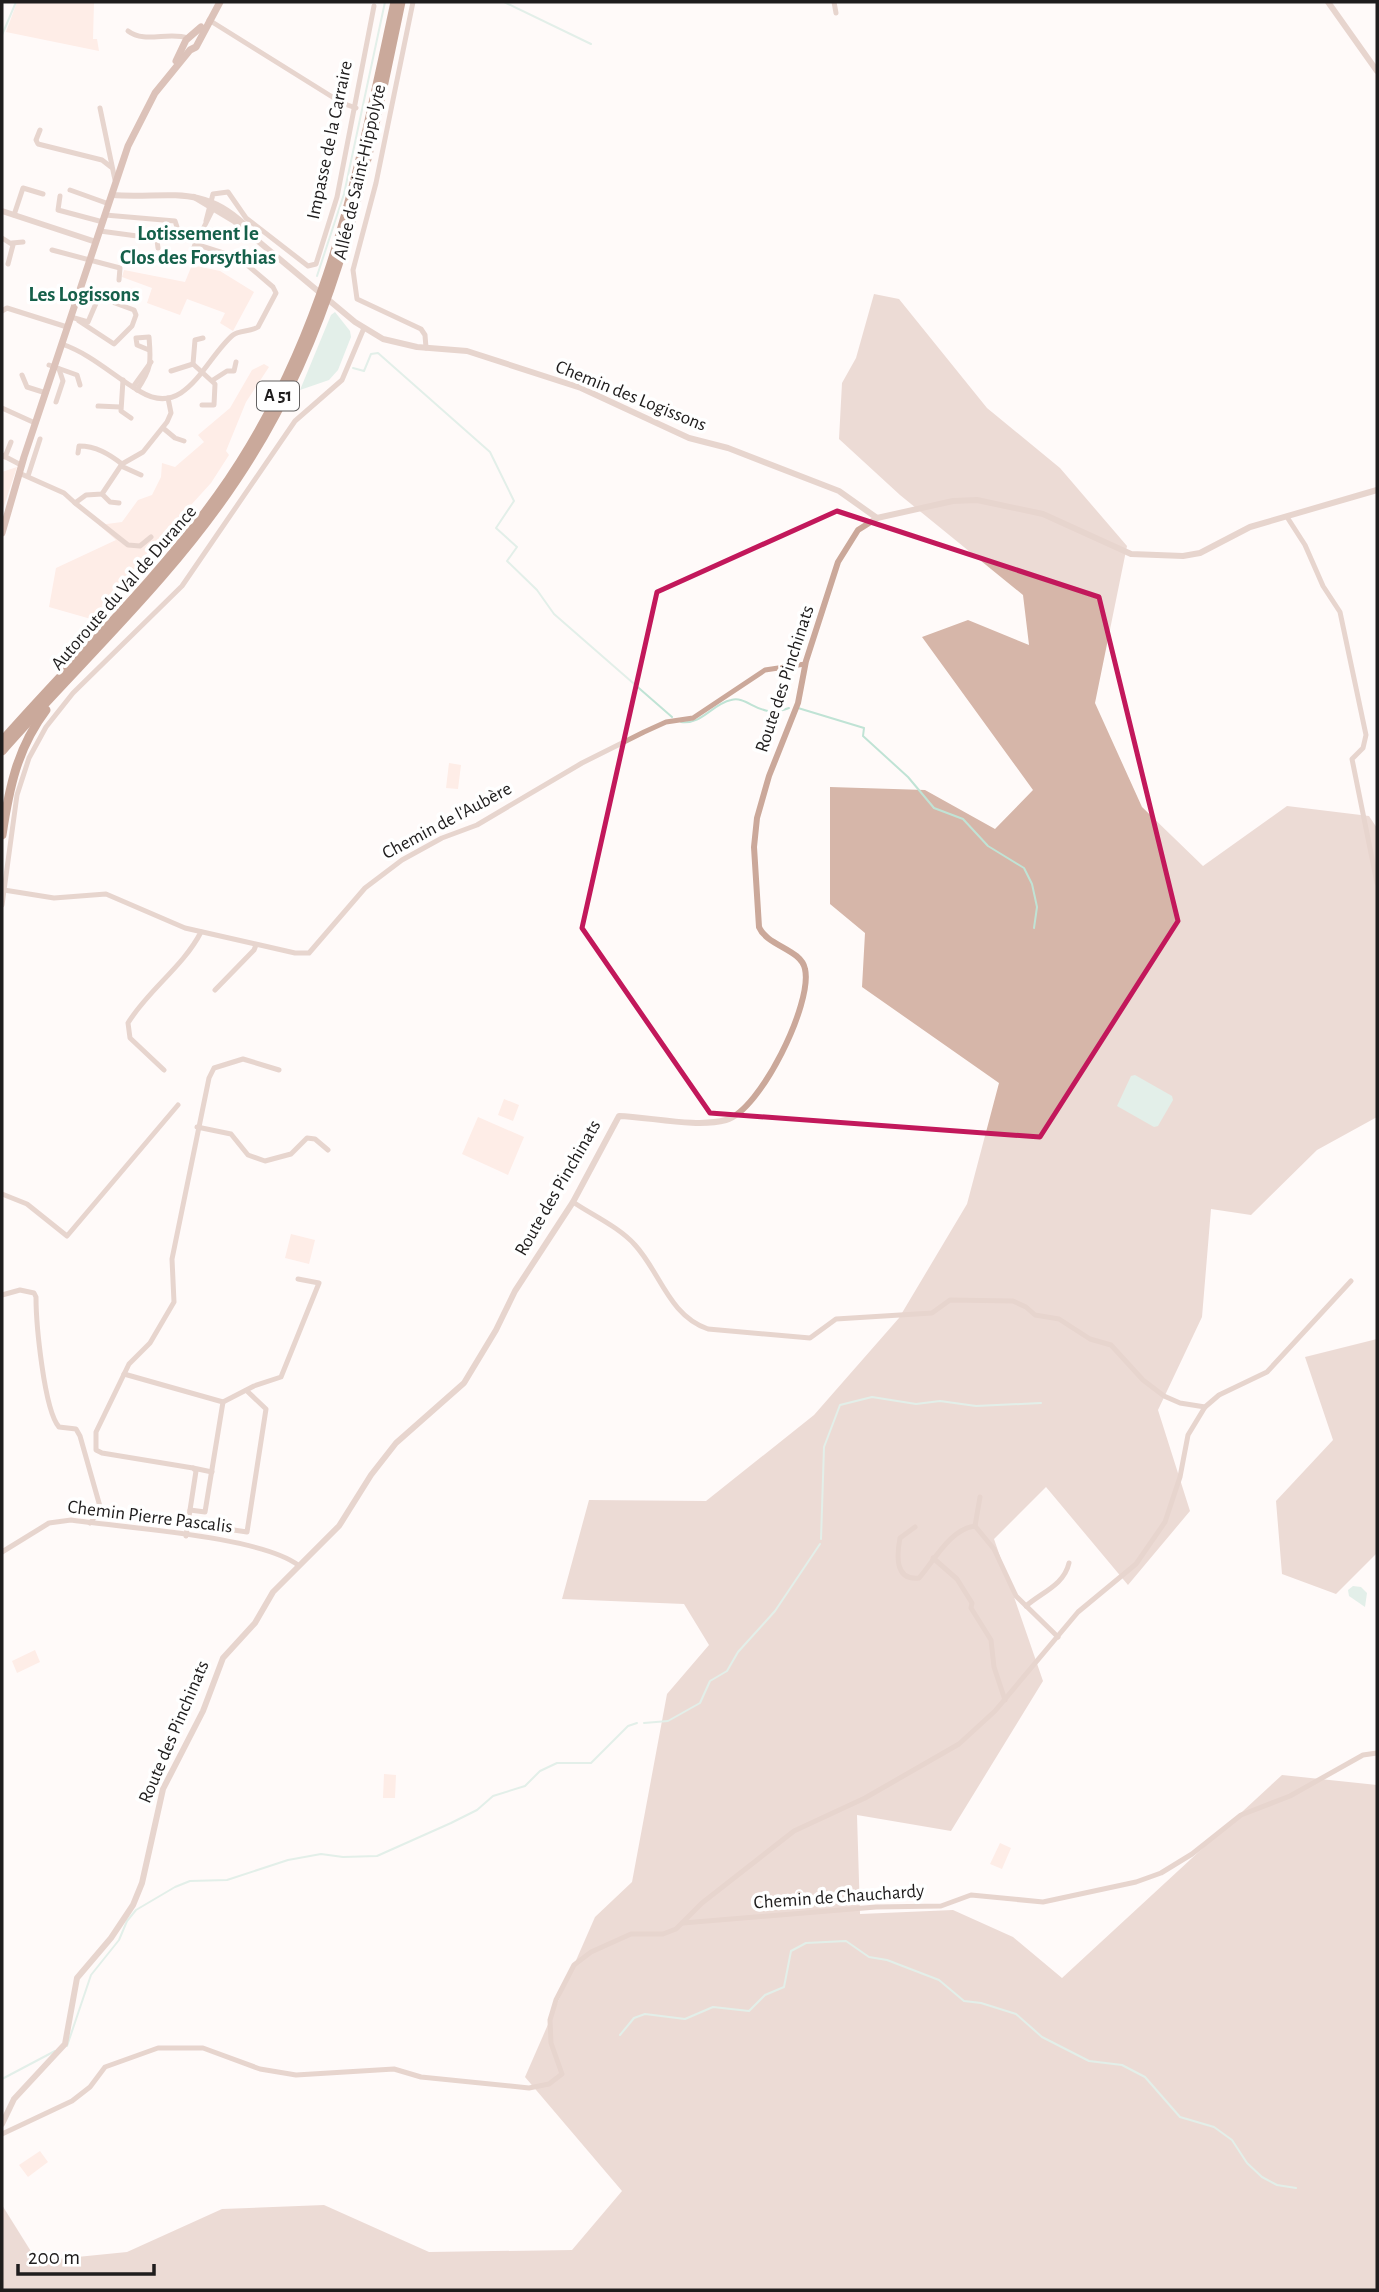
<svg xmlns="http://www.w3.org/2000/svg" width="1379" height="2292" font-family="'Alegreya Sans',sans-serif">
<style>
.green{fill:#fdddd0}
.forest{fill:#d6b6a9}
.water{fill:#c0e3d5}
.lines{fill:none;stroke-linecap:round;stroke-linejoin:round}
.stream{stroke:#c0e3d5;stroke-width:2}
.minor{stroke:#cba89a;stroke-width:5}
.tertiary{stroke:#cba89a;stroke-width:6}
.secondary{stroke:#b17f6a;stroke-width:7}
.motorway{stroke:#8b4829;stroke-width:9}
.marked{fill:none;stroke:#c2185b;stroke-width:5;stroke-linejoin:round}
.labels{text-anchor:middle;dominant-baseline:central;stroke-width:7;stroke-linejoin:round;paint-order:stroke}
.shield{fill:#fff;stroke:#626161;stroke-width:2}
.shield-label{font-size:18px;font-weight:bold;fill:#1f1d1d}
.street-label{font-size:19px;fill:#1f1d1d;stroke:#fff}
.neighbourhood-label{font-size:21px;font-weight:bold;fill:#15604a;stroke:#fff}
</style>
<rect width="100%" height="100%" fill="#fffaf9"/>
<g class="green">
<polygon points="17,2 94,2 93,39 97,39 99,51 6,32"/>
<polygon points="192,265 220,271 254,292 233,331 220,323 225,313 187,299 180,315 147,303 152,288 122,277 124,270 185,282"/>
<polygon points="264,364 269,367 246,402 226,451 229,455 211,483 142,559 98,621 49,607 56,568 116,540 99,525 122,522 138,500 152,495 161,477 162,463 175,467 204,442 198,435 230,408 252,370"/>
<polygon points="17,467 2,512 2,472"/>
<polygon points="449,763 461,765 458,789 446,788"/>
<polygon points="504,1099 519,1105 513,1121 498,1115"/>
<polygon points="478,1117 524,1137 508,1175 462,1154"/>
<polygon points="291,1234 315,1240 309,1264 285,1258"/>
<polygon points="35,1650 40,1662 17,1673 12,1661"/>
<polygon points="384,1774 396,1775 395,1798 383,1798"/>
<polygon points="1000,1843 1011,1848 1002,1869 990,1864"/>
<polygon points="40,2151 48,2162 28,2177 19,2165"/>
</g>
<g class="forest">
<polygon points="874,294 899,299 987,408 1060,468 1127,546 1095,703 1142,807 1203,866 1287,806 1369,816 1377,828 1377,1117 1317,1150 1251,1215 1211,1209 1202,1317 1158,1410 1190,1511 1128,1585 1046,1487 994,1539 1043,1681 951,1831 857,1815 860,1914 953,1910 1013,1937 1062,1978 1282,1775 1377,1785 1377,2290 2,2290 2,2205 37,2261 127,2252 222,2209 324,2205 429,2252 572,2250 622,2191 525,2077 595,1917 632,1882 667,1694 709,1645 684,1604 562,1599 589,1500 706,1501 814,1415 899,1318 967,1204 999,1083 862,987 865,933 830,904 830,787 925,790 995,829 1033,790 922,637 968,620 1029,645 1023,595 900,495 839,439 842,383 856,358"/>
<polygon points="1377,1339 1377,1553 1336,1594 1282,1574 1276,1501 1333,1440 1305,1357"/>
</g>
<g class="water">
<polygon points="335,312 350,331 351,337 338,370 329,380 300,390 331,315"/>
<polygon points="1135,1075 1172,1096 1173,1100 1158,1126 1154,1127 1117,1106 1131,1076"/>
<polygon points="1353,1586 1361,1587 1367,1593 1365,1607 1349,1596 1348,1590"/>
</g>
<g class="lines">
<g class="stream">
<polyline points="504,2 591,44"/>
<polyline points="2,35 16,2"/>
<polyline points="317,276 344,194 385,2"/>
<polyline points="353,368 364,371 371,354 378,353 490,452 514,501 496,528 517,547 507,561 537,590 554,614 672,717"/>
<polyline points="798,708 864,728 863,736 908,777 934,808 963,819 988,846 1024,868 1032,884 1037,907 1034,928"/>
<path d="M 681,722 C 702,725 712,704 731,700 C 749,695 758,720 789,708"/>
<polyline points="821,1539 824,1447 840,1405 872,1397 916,1404 940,1401 976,1406 1041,1403"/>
<polyline points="644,1723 668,1721 700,1703 710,1681 727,1671 738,1652 775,1611 820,1544"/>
<polyline points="620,2035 634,2018 645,2014 685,2019 713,2007 749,2011 765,1995 784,1987 791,1951 806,1943 846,1941 869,1957 887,1960 939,1980 964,2001 981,2003 1016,2014 1042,2037 1089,2061 1122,2065 1145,2077 1180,2117 1214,2127 1232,2140 1247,2163 1262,2177 1277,2185 1296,2188"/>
<polyline points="67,2046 91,1975 119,1940 127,1921 136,1910 175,1887 190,1881 227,1880 288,1860 321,1854 343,1857 377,1856 451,1823 477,1810 493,1796 525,1786 540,1771 557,1763 591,1763 628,1726 637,1723"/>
<polyline points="2,2079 55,2051"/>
</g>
<g class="minor">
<polyline points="413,2 376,183 353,270 357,299 421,329 425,335 426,348"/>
<polyline points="834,2 836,13"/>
<polyline points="209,20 342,103 356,108"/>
<path d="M 128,31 C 145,44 168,31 188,38"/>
<polyline points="100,108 115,180"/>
<polyline points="40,130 36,140 38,144 102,160 111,167"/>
<polyline points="70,190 109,204"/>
<polyline points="60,196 58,210 103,222"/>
<polyline points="14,215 23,188 43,194"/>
<polyline points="105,215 175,221 177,227"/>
<polyline points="206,221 213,194 228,192 246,218 308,266 316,264 337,197 374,6"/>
<polyline points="100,231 152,238 157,240 158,248"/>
<polyline points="2,238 13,245 8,264"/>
<polyline points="12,243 23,242"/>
<polyline points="52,250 120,268 119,280"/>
<polyline points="140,257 187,261 214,207"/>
<polyline points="2,311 7,308 67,327"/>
<polyline points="71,317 88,322 97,301 105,301 106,297"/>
<polyline points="79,321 114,344 132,326 136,315 134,310 115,303"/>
<path d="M 62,344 C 93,355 113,376 141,392 C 186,419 206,357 233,335 C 239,330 250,332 258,327 L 276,293 L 273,287 L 239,258 L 195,244"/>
<polyline points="49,365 77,375 80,385"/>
<polyline points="171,371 193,364"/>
<polyline points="22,375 27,387 46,393"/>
<polyline points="123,380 121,411 131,418"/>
<polyline points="213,380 227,371 234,371 236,362"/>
<polyline points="133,387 151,362"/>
<path d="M 137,390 C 152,368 151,362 149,337 L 136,338 L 137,345 L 149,350"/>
<polyline points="56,402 63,381 59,369"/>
<polyline points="202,405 214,405 215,384 193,364 195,340 203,338"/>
<polyline points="98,406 120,407"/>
<polyline points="2,408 35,423"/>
<polyline points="163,428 175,438 184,441"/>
<path d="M 78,453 L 79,446 C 96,446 109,454 122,464"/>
<polyline points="2,455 21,465"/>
<polyline points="5,457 11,442"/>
<polyline points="121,466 141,475"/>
<polyline points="19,473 64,493 75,503 86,495 102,494 122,464 143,452 167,422 171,413 168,398"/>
<polyline points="28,476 40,439"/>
<polyline points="102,494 110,502 119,503"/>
<polyline points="75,503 128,545 140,546 151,537"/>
<polyline points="1287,517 1305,545 1323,586 1340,612 1366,735 1363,748 1352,759 1377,883"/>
<polyline points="4,890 54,898 106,894 185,928 295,953 309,953 365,888 402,860 442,838 477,825 582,763 644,732 666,722 693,718 765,670 805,664"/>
<polyline points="2,905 17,795 29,758 46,727 73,693 182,586 295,421 342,380 364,328"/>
<polyline points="215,990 254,950 256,945"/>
<path d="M 164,1070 L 130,1038 L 128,1023 C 148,990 183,967 201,932"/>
<polyline points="197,1127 231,1134 248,1155 265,1161 291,1154 307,1138 315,1139 328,1150"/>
<polyline points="2,1194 27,1204 67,1236 178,1105"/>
<path d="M 573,1202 C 592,1215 619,1227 635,1245 C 660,1272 669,1316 708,1329 L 810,1338 L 836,1319 L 932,1313 L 950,1300 L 1013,1301 L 1026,1307 L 1035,1315 L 1059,1319 L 1090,1339 L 1111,1345 L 1143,1380 L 1164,1396 L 1180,1403 L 1205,1407"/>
<path d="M 2,1295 L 20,1290 L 34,1293 L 36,1297 C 36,1323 44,1410 59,1427 L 76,1429 L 80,1436 L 101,1510 L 90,1523"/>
<polyline points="124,1374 223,1402 205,1512 190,1510"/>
<polyline points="223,1402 254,1386 281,1377 319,1283 298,1279"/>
<polyline points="193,1468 212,1472"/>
<polyline points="187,1523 247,1532 266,1409 247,1391"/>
<polyline points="975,1526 980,1497"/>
<path d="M 915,1527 L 900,1538 C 897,1554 894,1581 919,1578 C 934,1561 950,1529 975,1526 L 994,1549 L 1016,1596 L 1058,1637"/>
<polyline points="186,1536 196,1471 193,1468 102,1453 96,1450 96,1432 129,1364 150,1343 174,1302 172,1259 209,1078 214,1068 243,1059 279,1070"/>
<path d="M 2,1552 L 49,1523 L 71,1520 C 125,1528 259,1536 298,1565"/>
<polyline points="933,1558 957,1579 972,1603 971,1608 991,1640 994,1667 1005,1700"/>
<path d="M 1026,1606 C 1042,1592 1064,1585 1069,1563"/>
<polyline points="683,1923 876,1907 941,1906 971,1895 1043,1902 1136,1882 1161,1873 1192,1854 1241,1815 1290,1796 1363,1755 1377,1753"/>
<polyline points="2,2134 72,2101 90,2087 105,2067 158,2048 203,2048 260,2069 296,2075 394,2069 421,2077 529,2088 549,2084 562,2074 551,2043 550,2020 556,2000 574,1965 591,1952 631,1934 663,1934 676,1929 702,1903 794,1831 865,1798 959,1744 995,1711 1078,1612 1136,1564 1165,1522 1180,1477 1188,1435 1205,1407 1219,1395 1267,1372 1351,1281"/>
</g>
<g class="tertiary">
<polyline points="1328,2 1377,71"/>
<path d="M 112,195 C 166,199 201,183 244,224"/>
<polyline points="194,197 234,221 355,322 383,339 417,347 467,351 581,388 689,438 728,448 839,491 877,518"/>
<polyline points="2,211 96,242"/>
<path d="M 2,2124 L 14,2099 L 65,2044 L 77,1978 L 111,1938 L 133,1905 L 142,1883 L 163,1789 L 203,1711 L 223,1658 L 255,1623 L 273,1592 L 339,1526 L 371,1475 L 396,1443 L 464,1383 L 496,1330 L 515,1291 L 573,1202 L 619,1116 C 650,1117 697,1128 726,1120 C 760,1111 813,1003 805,969 C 801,949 767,946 759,927 L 754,847 L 757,818 L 769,776 L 798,703 L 806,661 L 838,562 L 858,530 L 877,518 L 953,501 L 977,500 L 1043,514 L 1131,554 L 1183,556 L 1200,553 L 1250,527 L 1377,490"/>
</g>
<g class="secondary">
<polyline points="176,61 186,40 201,27"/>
<polyline points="2,533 24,457 128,146 155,93 190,50 196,47 220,2"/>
</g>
<g class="motorway">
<path d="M 2,741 C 74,659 154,584 218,495 C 327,342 356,181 395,2"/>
<path d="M 2,751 C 81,661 171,579 237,479 C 337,330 365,173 401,2"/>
<path d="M 2,835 C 9,789 17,748 46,710"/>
</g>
</g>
<path d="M0 0H1379V2292H0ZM 837,511 L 1099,597 L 1178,921 L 1040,1137 L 710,1113 L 582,928 L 657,592 Z" fill="#fffaf9" fill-opacity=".55" fill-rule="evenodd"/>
<path class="marked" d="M 837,511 L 1099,597 L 1178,921 L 1040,1137 L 710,1113 L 582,928 L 657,592 Z"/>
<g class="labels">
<rect class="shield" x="257" y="381.5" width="42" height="29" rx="5"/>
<g class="shield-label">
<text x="278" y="396">A 51</text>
</g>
<g class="street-label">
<text transform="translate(330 140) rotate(-78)">Impasse de la Carraire</text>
<text transform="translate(360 172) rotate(-77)">Allée de Saint-Hippolyte</text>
<text transform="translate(631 396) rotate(22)">Chemin des Logissons</text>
<text transform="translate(124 588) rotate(-49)">Autoroute du Val de Durance</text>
<text transform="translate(785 679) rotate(-72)">Route des Pinchinats</text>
<text transform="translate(447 821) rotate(-28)">Chemin de l'Aubère</text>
<text transform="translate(558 1188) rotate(-60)">Route des Pinchinats</text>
<text transform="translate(150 1517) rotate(7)">Chemin Pierre Pascalis</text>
<text transform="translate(174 1732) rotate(-67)">Route des Pinchinats</text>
<text transform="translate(839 1897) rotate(-4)">Chemin de Chauchardy</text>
</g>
<g class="neighbourhood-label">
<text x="198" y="233">Lotissement le<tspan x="198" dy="24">Clos des Forsythias</tspan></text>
<text x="84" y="294">Les Logissons</text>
</g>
</g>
<rect width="1379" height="2292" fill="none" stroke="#1f1d1d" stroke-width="7"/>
<path d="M18 2264v10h136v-10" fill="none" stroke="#1f1d1d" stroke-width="3.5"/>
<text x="28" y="2264" font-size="21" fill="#1f1d1d" stroke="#ffffff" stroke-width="5" paint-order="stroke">200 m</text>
</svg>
